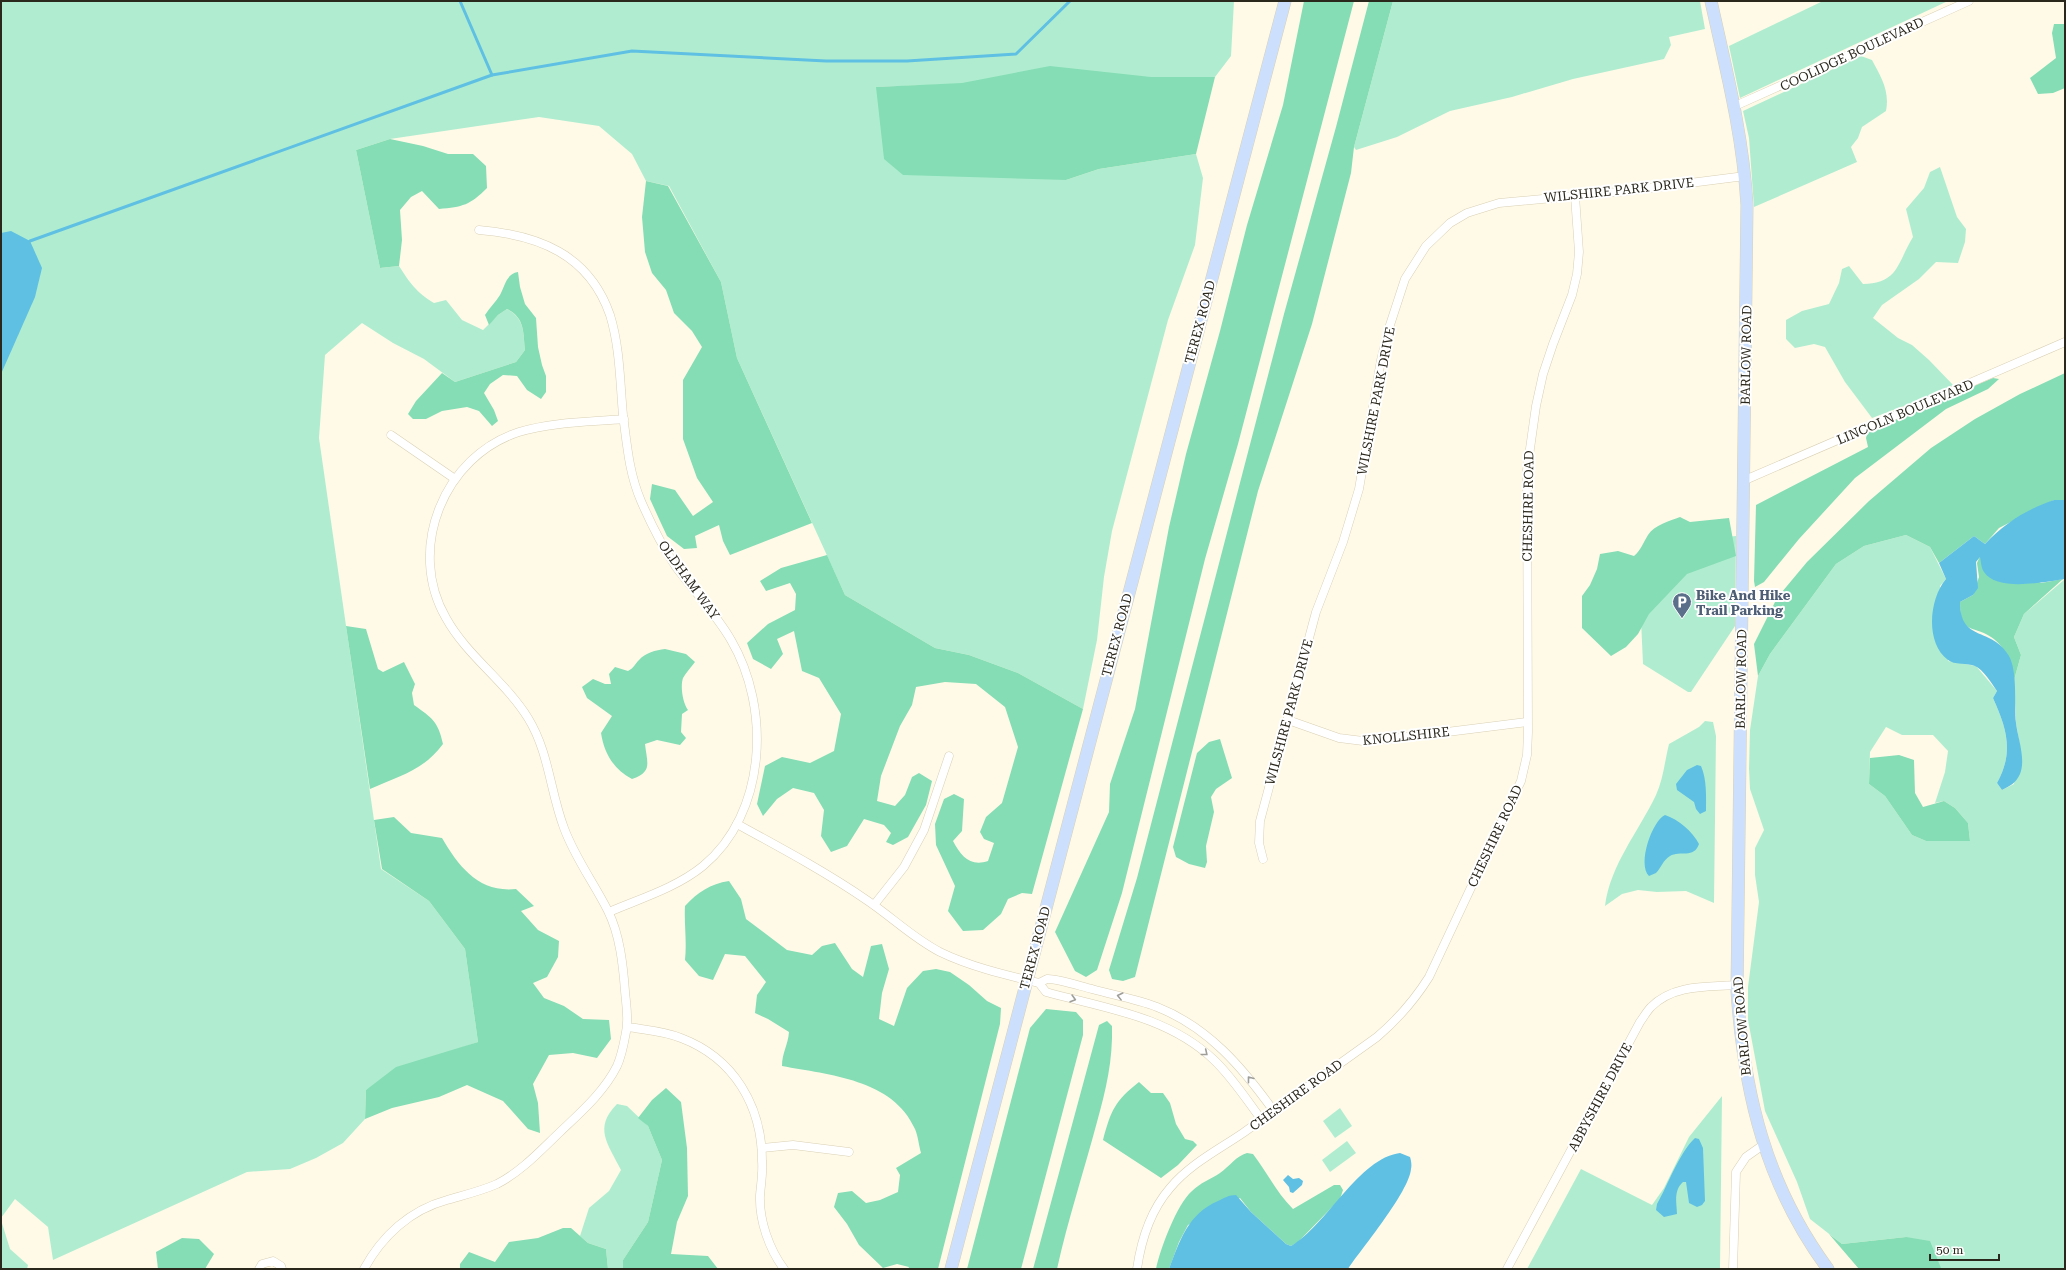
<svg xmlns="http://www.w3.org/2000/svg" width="2066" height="1270" font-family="'Roboto Serif',serif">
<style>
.green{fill:#b0edd0;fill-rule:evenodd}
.forest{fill:#85ddb5}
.water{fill:#5fc0e3}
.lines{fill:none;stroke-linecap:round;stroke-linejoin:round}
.stream{stroke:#5fc0e3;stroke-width:3}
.street-casing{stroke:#d9d0b4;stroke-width:9}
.secondary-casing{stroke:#d9d0b4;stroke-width:13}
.street{stroke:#fff;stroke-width:8}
.secondary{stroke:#cce0fe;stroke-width:12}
.oneway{stroke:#9f9e99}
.labels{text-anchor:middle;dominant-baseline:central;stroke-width:4;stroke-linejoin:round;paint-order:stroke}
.street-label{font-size:13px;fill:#2a271c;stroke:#fff}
.service-label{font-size:13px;font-weight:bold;fill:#4e5e75;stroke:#fff;text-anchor:start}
</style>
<rect width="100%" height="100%" fill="#fffae8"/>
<g class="green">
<path d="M 1,1 L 1234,1 L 1231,56 L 1215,77 L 1151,77 L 876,87 L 1066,180 L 1099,169 L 1196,154 L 1203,178 L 1195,245 L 1168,320 L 1112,531 L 1104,577 L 1097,640 L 1083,709 L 1018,673 L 969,655 L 935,648 L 845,595 L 737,358 L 721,282 L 669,186 L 646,181 L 632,154 L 599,126 L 539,117 L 390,139 L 356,150 L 380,268 L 399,266 C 410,283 416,292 434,303 L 446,300 L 462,320 L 483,330 L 498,315 L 507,309 C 525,319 523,332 525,350 L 516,362 L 455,382 L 424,359 L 393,343 L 362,323 L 325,355 L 319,438 L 381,869 L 429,901 L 465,949 L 478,1042 L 443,1054 L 366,1090 L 365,1119 L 343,1143 L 316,1158 L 290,1169 L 247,1172 L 53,1260 L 48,1227 L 15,1199 L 1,1218 Z"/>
<polygon points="1393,1 1700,1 1705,29 1669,37 1671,45 1664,59 1573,79 1512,97 1450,111 1397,137 1356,150 1354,147"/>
<polygon points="1823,1 1948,1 1740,98 1729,46"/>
<path d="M 1861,56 L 1872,60 C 1881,77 1890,91 1886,111 L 1862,127 L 1858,138 L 1851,147 L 1857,162 L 1754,207 L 1749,138 L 1743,111 Z"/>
<path d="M 1940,167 L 1957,217 L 1966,229 L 1965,242 L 1958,263 L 1936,262 L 1919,279 L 1882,305 L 1873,318 L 1898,338 L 1912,345 L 1929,360 L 1955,387 L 1872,418 L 1845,382 L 1825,347 L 1814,344 L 1795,348 L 1786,339 L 1786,320 L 1802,311 L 1829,304 L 1839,283 L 1842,269 L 1849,266 L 1863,284 C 1899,283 1897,263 1913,237 L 1906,209 L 1924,188 L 1930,172 Z"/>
<path d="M 1906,535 L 1930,547 L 1946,579 L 1940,586 L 1948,661 L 1976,666 L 1997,691 L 1993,698 C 2007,729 2014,752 1997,783 L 2002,790 L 2014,784 L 2020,746 L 2016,723 L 2014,680 L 2021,655 L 2014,637 L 2024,614 L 2065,579 L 2065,1269 L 1938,1269 L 1941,1268 L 1906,1237 L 1842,1244 L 1810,1219 L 1797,1182 L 1765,1111 L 1748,1020 L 1748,987 L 1759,902 L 1755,875 L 1755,848 L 1764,830 L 1750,789 L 1749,769 L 1750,730 L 1758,676 L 1770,654 L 1836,564 L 1864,546 ZM 1886,727 L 1902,735 L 1933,735 L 1948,751 L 1945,772 L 1935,803 L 1944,801 L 1955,808 L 1968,823 L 1970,841 L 1926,841 L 1912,835 L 1885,796 L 1869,784 L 1870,752 Z"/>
<polygon points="1736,536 1735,626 1691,692 1688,692 1643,664 1641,620 1673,569 1726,537"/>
<path d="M 1705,721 L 1713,722 L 1716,736 L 1714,903 L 1686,891 L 1657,892 L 1638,890 L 1622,894 L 1605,906 C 1610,865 1639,831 1656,795 C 1663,780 1665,760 1669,744 L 1699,727 Z"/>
<polygon points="1722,1096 1720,1269 1527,1269 1581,1169 1652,1205 1664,1188 1689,1137"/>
<path d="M 617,1104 L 627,1106 L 648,1126 L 662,1160 L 648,1222 L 623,1260 L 623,1269 L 608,1269 L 606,1249 L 588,1243 L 580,1236 L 589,1208 L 609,1191 L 621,1170 C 608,1144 593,1128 617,1104 Z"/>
<polygon points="1340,1108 1352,1126 1335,1138 1323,1121"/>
<polygon points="1347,1141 1356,1153 1330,1172 1322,1160"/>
<polygon points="1,1220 10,1249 28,1265 27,1269 1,1269"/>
</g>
<g class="forest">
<polygon points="1304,1 1354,1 1238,444 1205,559 1122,893 1097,970 1086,977 1075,971 1055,932 1109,812 1110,784 1135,709 1169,527 1186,454 1220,331 1247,225 1283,105"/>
<polygon points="1369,1 1393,1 1354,147 1351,173 1312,324 1258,491 1135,977 1123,981 1112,979 1109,970 1137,878 1284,314 1336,127"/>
<polygon points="2054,24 2065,24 2065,88 2053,93 2038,94 2030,78 2056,58 2052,33"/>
<polygon points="1050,66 1151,77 1215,77 1196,154 1099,169 1066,180 903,175 884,159 876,87 962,83"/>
<path d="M 390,139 L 423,146 L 448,154 L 473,154 L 486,166 L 487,188 C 470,205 463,207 439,209 L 422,191 L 411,197 L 400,210 L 402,240 L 399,266 L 380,268 L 356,150 Z"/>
<polygon points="646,181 668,186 721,282 737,358 812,523 730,555 723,541 719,525 695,536 697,548 684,549 667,536 660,521 650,499 652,484 675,490 693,516 713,502 697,478 683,439 683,380 702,347 692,331 674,313 666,290 652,273 645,252 642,217"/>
<path d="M 518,272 L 520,287 L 525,304 L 536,318 L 538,347 L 542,365 L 546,376 L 546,392 L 541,399 L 527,390 L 517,376 L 503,375 L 490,384 L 484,393 L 494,410 L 498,421 L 492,426 L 479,411 L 467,407 L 442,411 L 426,419 L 413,419 L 408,414 L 416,401 L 442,373 L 455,382 L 516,362 L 525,350 C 523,332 525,318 507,309 L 498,315 L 489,325 L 485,315 C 489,308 496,302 500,295 C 505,286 506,274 518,272 Z"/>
<polygon points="2065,373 2065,500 2054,500 1999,528 1985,544 1974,536 1939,563 1930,547 1906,535 1864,546 1836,564 1770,654 1758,676 1754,644 1777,598 1807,562 1869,501 1931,448 1975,419 2020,394"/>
<polygon points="1993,378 1999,379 1988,389 1946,409 1855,478 1799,539 1764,582 1755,587 1754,581 1756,505 1868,447 1866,438 1868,431"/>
<path d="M 1680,517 L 1690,522 L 1729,518 L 1736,556 L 1687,574 L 1649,614 L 1638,634 L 1626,647 L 1611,656 L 1582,628 L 1582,596 L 1590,585 L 1597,569 L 1600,554 L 1618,551 L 1634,556 C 1641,550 1643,543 1648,535 C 1654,525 1670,521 1680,517 Z"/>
<path d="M 827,555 L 845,595 L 935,648 L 969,655 L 1018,673 L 1083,709 L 1032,894 L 1022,893 L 1008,899 L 1001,914 L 983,930 L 963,931 L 948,911 L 955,886 L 936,845 L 935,824 L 944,799 L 954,794 L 964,799 L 962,831 L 953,841 C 961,856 970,867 988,861 L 994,843 L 984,839 L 980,832 L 986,817 L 1002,803 L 1018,747 L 1005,707 L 976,684 L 945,682 L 916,687 L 912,705 L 900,726 L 881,776 L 877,801 L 895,806 L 905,795 L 912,777 L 919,773 L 932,781 L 926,805 L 908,837 L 893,845 L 886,842 L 891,833 L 884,825 L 864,819 L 847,846 L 831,852 L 821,836 L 824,810 L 814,793 L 793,788 L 777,799 L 763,816 L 757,804 L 765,766 L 782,757 L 810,763 L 834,751 L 841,714 L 819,678 L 802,671 L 794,631 L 777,639 L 783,654 L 771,669 L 753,659 L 747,643 L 768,624 L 795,610 L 796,594 L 790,583 L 766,591 L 760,581 L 781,568 Z"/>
<path d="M 1980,556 L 2041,583 L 2063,579 L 2024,614 L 2014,637 L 2021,655 L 2014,680 C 2010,662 2007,648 1991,637 C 1971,624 1960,635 1960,602 L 1973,595 L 1979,577 L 1977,563 Z"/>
<path d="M 346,626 L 366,629 L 378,669 L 383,672 L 404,662 L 415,684 L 412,693 L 414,705 C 432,718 438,721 443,744 C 423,771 399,776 370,789 Z"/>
<path d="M 665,649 L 686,654 L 695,662 C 691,667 686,673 683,678 C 680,687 683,703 688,710 L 682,714 L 681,732 L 686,738 L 680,745 L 657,740 L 645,744 C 647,763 653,772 632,779 C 614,770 604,753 601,733 L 612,716 L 587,698 L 582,687 L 593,679 L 605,684 L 611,684 L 609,674 L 615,667 L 628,671 C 634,668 634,665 639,660 C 645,653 656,650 665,649 Z"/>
<polygon points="1220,739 1232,778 1216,789 1211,797 1214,812 1206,846 1207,862 1205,868 1189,864 1176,857 1173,847 1197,753 1209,742"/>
<polygon points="1899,755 1914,760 1915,793 1923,807 1944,801 1955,808 1968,823 1970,841 1926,841 1912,835 1885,796 1869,784 1870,758"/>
<path d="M 394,817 L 411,833 L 442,838 C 459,867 479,893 516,889 L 534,906 L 521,911 L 538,930 L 559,941 L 558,957 L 547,977 L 533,983 L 544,998 L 564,1006 L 583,1019 L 609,1020 L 611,1039 L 597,1058 L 573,1053 L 549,1055 L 533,1084 L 538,1103 L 540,1133 L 528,1129 L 503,1101 L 467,1085 L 439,1097 L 392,1108 L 365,1119 L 366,1090 L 396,1067 L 478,1042 L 465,949 L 429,901 L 382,869 L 374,820 Z"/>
<path d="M 729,881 L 741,899 L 746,919 L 787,950 L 812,955 L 822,946 L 835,943 L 852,969 L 863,977 L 871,946 L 882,944 L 889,969 L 882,993 L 879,1019 L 894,1026 L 907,988 L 923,971 L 936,969 L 950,972 L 969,985 L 987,1001 L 1001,1008 L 1000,1024 L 938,1269 L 908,1269 L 909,1267 L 897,1264 L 883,1268 L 859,1245 L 847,1224 L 834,1207 L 838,1193 L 852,1191 L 866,1203 L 880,1200 L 898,1192 L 900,1175 L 896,1168 L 921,1153 C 919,1146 918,1136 915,1129 C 893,1079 829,1075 782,1066 C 782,1053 788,1045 789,1032 L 768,1019 L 755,1013 L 757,995 L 766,982 L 745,956 L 725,954 L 713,980 L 699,976 L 685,960 C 687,942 684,924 685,906 C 698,892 710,884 729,881 Z"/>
<polygon points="1046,1009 1076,1012 1083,1020 1083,1035 1021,1269 967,1269 1030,1028"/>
<path d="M 1107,1021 L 1112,1026 C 1113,1060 1106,1090 1097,1122 C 1084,1171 1068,1219 1057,1269 L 1033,1269 L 1099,1025 Z"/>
<path d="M 1139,1082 L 1151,1093 L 1163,1093 L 1170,1103 L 1176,1124 L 1185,1139 L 1193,1141 L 1197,1145 L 1178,1165 L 1161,1178 L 1103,1140 C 1111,1110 1115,1101 1139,1082 Z"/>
<polygon points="666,1088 681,1102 687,1148 688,1196 677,1222 671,1254 708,1256 718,1269 623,1269 623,1260 648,1222 662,1160 648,1126 638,1118 652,1100"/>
<path d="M 1247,1153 L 1253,1154 C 1267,1172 1276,1192 1293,1209 L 1334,1185 L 1340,1185 L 1343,1190 L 1340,1199 L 1298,1242 L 1291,1246 L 1286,1244 L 1251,1212 L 1240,1198 L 1188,1225 L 1179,1242 L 1169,1269 L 1156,1269 C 1160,1249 1177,1204 1192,1191 C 1200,1183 1211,1179 1220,1173 C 1230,1166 1236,1156 1247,1153 Z"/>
<polygon points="563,1228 571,1228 588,1243 606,1249 608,1269 460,1269 460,1264 469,1252 495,1262 509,1242 538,1238"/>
<polygon points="1829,1234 1842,1244 1906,1237 1930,1241 1941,1268 1859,1269"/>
<polygon points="182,1238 199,1239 214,1254 205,1269 158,1269 156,1252"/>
</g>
<g class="water">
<polygon points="11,231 30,241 42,268 35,297 1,374 1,233"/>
<path d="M 2054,500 L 2065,500 L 2065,579 C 2044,582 1997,592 1984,572 C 1981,568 1981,561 1980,557 L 1976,562 L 1978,588 L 1973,595 L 1960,602 C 1960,643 1992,626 2009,656 C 2018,673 2014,704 2016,723 C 2018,739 2026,759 2020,774 C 2016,783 2010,786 2002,790 L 1997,783 C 2014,752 2007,729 1993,698 L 1997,691 C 1992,684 1983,669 1975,666 C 1967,663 1954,665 1948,660 C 1925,643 1929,599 1946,579 L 1939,563 L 1974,536 L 1985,544 C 2005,523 2027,509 2054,500 Z"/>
<path d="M 1697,765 L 1701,766 C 1707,779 1706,798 1706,811 L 1700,814 L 1696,809 L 1694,802 L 1677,790 L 1676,784 L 1687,770 Z"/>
<path d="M 1665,815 C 1678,819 1693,832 1699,844 C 1694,859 1680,850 1670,856 C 1663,860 1661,868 1656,873 L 1649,876 C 1637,864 1652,821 1665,815 Z"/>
<path d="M 1695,1138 L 1699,1139 L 1703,1148 L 1705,1201 L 1702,1205 L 1697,1207 L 1689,1203 L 1686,1182 L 1683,1182 C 1673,1191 1677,1203 1677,1214 L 1664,1217 L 1656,1210 L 1657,1204 C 1668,1185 1679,1153 1695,1138 Z"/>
<path d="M 1400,1153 L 1410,1157 C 1411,1160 1412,1165 1411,1169 C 1409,1192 1362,1248 1348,1269 L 1169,1269 C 1180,1240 1188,1214 1218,1201 C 1224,1198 1229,1195 1236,1195 L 1251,1212 L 1286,1244 L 1291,1246 C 1327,1225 1359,1158 1400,1153 Z"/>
<polygon points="1288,1175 1293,1179 1299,1178 1303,1181 1302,1185 1293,1193 1290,1192 1289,1187 1283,1180"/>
</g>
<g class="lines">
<g class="stream">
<polyline points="460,1 492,75"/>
<polyline points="30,241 492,75 632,51 826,61 907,61 1016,54 1070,1"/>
</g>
<g class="street-casing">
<g id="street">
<polyline points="1735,106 1969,1"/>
<path d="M 479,230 C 538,235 589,254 610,315 C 620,347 620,383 623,415 C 627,445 629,473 641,501 C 651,524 662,546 676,567 C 694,591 716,614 731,640 C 771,708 767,813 703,866 C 676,888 639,899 609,912"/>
<polyline points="391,435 455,479"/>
<polyline points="1745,480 2065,342"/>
<polyline points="1288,720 1339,738 1363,741 1399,738 1527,722"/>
<path d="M 737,824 C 781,848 826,872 868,901 C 893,918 913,938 940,952 C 971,967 1006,975 1039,983 L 1046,992 C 1104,1008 1168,1016 1214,1060 C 1232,1077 1246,1099 1261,1119"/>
<polyline points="1263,859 1259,843 1260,821 1316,612 1343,542 1359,489 1381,360 1389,328 1405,279 1426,246 1450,223 1467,213 1499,203 1627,191 1745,176"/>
<polyline points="874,905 904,867 924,830 949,756"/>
<path d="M 1039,983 C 1041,982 1045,980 1047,979 C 1056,978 1083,987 1092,989 C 1113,995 1136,999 1157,1007 C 1208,1027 1242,1067 1273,1110"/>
<path d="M 628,1027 C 646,1030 664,1031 681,1038 C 734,1058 762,1106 762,1161 C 763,1172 761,1184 760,1195 C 759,1220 769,1249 784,1269"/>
<polyline points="762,1148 793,1145 849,1152"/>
<polyline points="259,1269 262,1264 273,1261 281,1266 282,1269"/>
<path d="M 364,1269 C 382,1236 410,1210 447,1200 C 464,1195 481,1191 497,1184 C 522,1171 540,1151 560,1132 C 581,1112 604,1092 617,1066 C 622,1055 624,1043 626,1032 C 629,1019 626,1004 625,991 C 623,965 620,935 608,911 C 594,883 575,858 564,828 C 550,791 549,752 528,718 C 505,681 467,656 446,618 C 406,549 444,456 519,432 C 552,422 590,422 624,419"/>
<path d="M 1137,1269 C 1141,1241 1151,1210 1170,1188 C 1190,1164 1218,1150 1243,1133 C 1287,1101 1332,1069 1377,1037 C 1398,1019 1414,1001 1429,977 L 1521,781 L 1527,755 L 1528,732 L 1527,470 L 1536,406 L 1543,374 L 1553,344 L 1572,295 L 1577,274 L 1579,252 L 1575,196"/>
<path d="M 1507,1269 L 1640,1022 C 1643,1018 1647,1011 1651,1007 C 1673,984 1708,987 1737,985"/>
<polyline points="1733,1269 1736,1172 1746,1157 1763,1145"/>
</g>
</g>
<g class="secondary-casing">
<g id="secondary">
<path d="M 1711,1 C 1726,69 1743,135 1747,205 L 1737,991 C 1744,1094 1766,1185 1828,1269"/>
<polyline points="951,1269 1285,1"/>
</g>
</g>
<use href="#street" class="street"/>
<use href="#secondary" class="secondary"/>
</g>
<defs><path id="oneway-chevron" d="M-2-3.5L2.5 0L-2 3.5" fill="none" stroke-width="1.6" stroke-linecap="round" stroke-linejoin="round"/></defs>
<g class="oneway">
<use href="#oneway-chevron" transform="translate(1120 996) rotate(-166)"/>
<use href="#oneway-chevron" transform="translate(1073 999) rotate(16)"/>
<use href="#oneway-chevron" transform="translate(1205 1053) rotate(39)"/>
<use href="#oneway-chevron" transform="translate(1250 1079) rotate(-128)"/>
</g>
<defs>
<g id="parking-pin" transform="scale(1)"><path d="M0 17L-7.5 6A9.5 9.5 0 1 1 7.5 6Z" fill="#5c6f8a" stroke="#fff"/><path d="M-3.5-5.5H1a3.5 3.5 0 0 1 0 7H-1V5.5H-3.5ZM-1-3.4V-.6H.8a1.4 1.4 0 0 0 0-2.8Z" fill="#fff"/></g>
</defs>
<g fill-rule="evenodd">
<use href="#parking-pin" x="1682" y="602"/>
</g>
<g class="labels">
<g class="street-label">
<text transform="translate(1852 54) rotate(-25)">COOLIDGE BOULEVARD</text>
<text transform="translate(1619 190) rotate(-6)">WILSHIRE PARK DRIVE</text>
<text transform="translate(1200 322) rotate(-75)">TEREX ROAD</text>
<text transform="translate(1746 355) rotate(-89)">BARLOW ROAD</text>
<text transform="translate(1376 401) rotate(-79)">WILSHIRE PARK DRIVE</text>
<text transform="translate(1905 412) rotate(-23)">LINCOLN BOULEVARD</text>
<text transform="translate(1528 506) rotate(-89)">CHESHIRE ROAD</text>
<text transform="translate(689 580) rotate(54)">OLDHAM WAY</text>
<text transform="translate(1117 635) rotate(-75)">TEREX ROAD</text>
<text transform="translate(1741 679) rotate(-89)">BARLOW ROAD</text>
<text transform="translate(1289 712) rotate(-75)">WILSHIRE PARK DRIVE</text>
<text transform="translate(1406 736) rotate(-6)">KNOLLSHIRE</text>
<text transform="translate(1495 836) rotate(-65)">CHESHIRE ROAD</text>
<text transform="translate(1035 948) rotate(-75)">TEREX ROAD</text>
<text transform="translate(1742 1026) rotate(-95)">BARLOW ROAD</text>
<text transform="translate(1296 1095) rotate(-36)">CHESHIRE ROAD</text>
<text transform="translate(1600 1097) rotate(-62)">ABBYSHIRE DRIVE</text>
</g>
<g class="service-label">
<text x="1696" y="595">Bike And Hike<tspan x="1696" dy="15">Trail Parking</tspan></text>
</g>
</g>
<rect width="2066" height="1270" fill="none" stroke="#2a271c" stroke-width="4"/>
<path d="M1930 1254v6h69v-6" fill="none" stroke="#2a271c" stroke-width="2"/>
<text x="1936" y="1254" font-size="12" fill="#2a271c" stroke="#ffffff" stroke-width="3" paint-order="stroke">50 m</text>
</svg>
